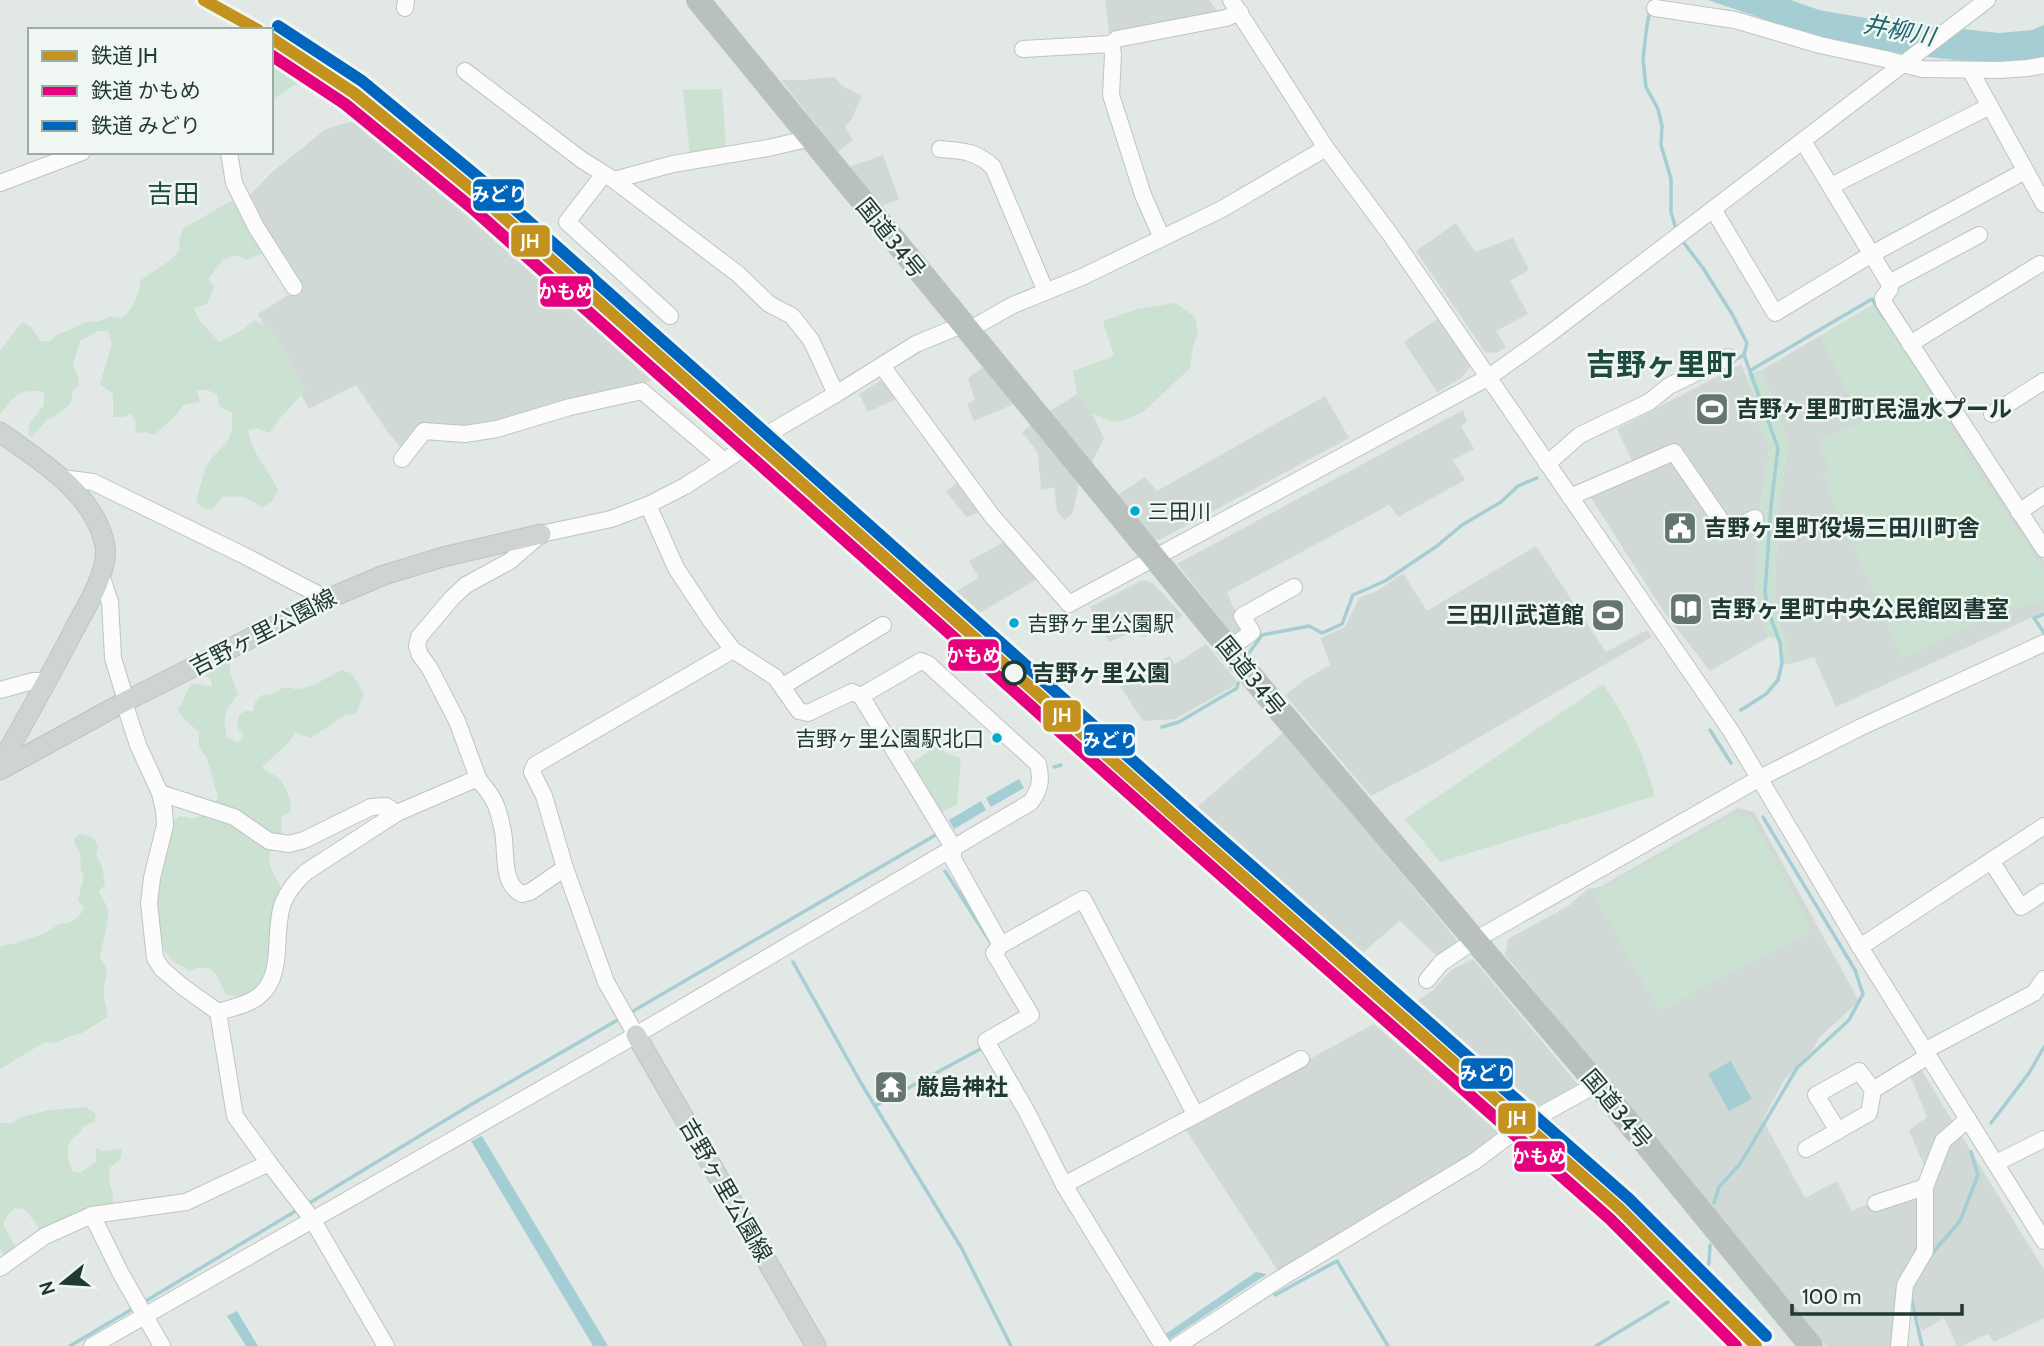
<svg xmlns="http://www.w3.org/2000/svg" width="2044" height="1346" font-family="Cabin,'Noto Sans JP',sans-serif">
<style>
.built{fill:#d0d9d5}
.green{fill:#cbe1d2}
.water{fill:#a4ced4}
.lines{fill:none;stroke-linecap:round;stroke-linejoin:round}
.stream{stroke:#a4ced4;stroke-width:3.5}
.minor-casing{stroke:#bfc4c2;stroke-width:18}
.major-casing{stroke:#bcc4c1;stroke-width:21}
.highway-casing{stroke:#bcc4c1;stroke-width:24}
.minor{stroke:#fbfcfb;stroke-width:16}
.major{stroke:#cdd4d2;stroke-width:19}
.highway{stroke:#b9c1bf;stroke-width:23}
.rail-1-casing{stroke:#f0f7f3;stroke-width:18}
.rail-2-casing{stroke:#f0f7f3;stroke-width:18}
.rail-3-casing{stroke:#f0f7f3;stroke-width:18}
.rail-1{stroke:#c4921f;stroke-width:12}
.rail-2{stroke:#e5007d;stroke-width:12}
.rail-3{stroke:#0065bd;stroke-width:12}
.bus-dot{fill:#00a9ce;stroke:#f0f7f3;stroke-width:2.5}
.stop-dot{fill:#f0f7f3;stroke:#213933;stroke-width:3.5}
.labels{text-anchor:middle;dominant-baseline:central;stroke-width:5;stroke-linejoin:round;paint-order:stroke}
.bus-label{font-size:21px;fill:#213933;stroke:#f0f7f3;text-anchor:start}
.street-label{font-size:23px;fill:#213933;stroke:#f0f7f3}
.poi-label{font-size:23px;font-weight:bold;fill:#213933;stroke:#f0f7f3;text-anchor:start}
.stop-label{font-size:23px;font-weight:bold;fill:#213933;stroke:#f0f7f3;text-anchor:start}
.water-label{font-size:24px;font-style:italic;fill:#1e6572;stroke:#f0f7f3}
.quarter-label{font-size:26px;fill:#1e4a3f;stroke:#f0f7f3}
.district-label{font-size:30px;font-weight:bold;fill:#1e4a3f;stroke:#f0f7f3}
.line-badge{stroke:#f0f7f3;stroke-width:2.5}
.badge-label{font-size:19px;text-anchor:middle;font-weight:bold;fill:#fff}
</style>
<rect width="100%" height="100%" fill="#e2e8e5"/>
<g class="built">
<polygon points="1105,0 1209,0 1220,15 1110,37"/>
<polygon points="835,77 841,85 862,96 850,122 845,126 853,140 838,152 782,81 784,80 801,80"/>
<polygon points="349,122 363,123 512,248 654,380 503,422 455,430 435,427 402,449 389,434 356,385 309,409 258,314 296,290 245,200 272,172 326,129"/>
<polygon points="883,155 899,199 881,206 849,167"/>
<polygon points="1456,223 1475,252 1513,238 1529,270 1510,281 1528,314 1496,331 1506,347 1498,352 1486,353 1416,251"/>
<polygon points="1874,304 2044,561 2044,612 1836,707 1814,657 1790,664 1788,649 1774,604 1778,510 1788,444 1762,370"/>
<polygon points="1440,317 1472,365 1461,378 1437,392 1404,342"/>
<polygon points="1741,364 1758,405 1755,414 1769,448 1758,524 1755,599 1769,637 1710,671 1664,612 1582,484 1633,462 1617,429"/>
<polygon points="984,367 1014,404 974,421 967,404 975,400 968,378"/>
<polygon points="880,381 885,382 898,398 868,412 859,394"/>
<polygon points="1077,394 1092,413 1104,439 1089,468 1047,413"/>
<polygon points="1325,396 1349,438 1159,540 1152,539 1118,495 1145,477 1157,491"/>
<polygon points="1463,410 1467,421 1461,426 1474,449 1453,460 1465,480 1398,517 1389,505 1227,592 1244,631 1235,637 1177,564"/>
<polygon points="1031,425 1079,484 1073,513 1065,520 1057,511 1054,487 1041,490 1038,453 1022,432"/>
<polygon points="957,483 980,512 966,517 946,491"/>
<polygon points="1004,542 1037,579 973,617 948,596 979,578 969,561"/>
<polygon points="1536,546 1606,652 1647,630 1652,637 1429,766 1371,796 1285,695 1303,681 1330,665 1321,638 1345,627 1359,598 1377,591 1403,573 1427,611"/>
<polygon points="1143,580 1153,583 1183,616 1144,637 1137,630 1109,642 1090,607"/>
<polygon points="1206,644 1237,681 1234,686 1175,719 1143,721 1118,683 1169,656 1175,664"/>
<polygon points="1284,732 1456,939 1456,948 1440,959 1400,921 1360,955 1195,809"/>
<polygon points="1738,808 1754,812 1859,1001 1819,1038 1812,1051 1784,1080 1763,1120 1805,1198 1837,1181 1852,1211 1922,1181 1925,1168 1909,1130 1927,1117 1910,1075 1920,1068 2044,1270 2044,1318 1994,1342 1988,1334 1961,1346 1957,1346 1944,1318 1922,1331 1909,1288 1903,1346 1826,1346 1505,955 1508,939 1567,907 1588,889 1600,887"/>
<polygon points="1473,959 1579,1086 1525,1118 1461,1057 1416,1002 1432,991 1451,970"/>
<polygon points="1374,1024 1503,1134 1468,1159 1278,1271 1184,1127"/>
</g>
<g class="green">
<polygon points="271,59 293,74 299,81 297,84 271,100"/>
<polygon points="722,89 726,150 690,155 683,90"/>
<path d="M 231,201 L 240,204 L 267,251 L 247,260 L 236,255 L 223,260 L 208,279 L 214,287 L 207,304 L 194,308 L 199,320 L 219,342 L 244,329 L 254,320 L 271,329 L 290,359 L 295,373 L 303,383 L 305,390 C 294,405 278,417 270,433 L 256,428 L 248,430 C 251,453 270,471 278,491 L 272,501 L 262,508 C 248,496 241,496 223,497 L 212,509 L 205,509 L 196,502 C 198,496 204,470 207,465 C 223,441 234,447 232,413 L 219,406 L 217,394 L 207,390 L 197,390 L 200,402 L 183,405 L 177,414 L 154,435 L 146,432 L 135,433 L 136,423 L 131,413 L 124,417 L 113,417 L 113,394 L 100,384 L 112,344 L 108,331 L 98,331 L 80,341 L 73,365 L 78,376 L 79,386 L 73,390 L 71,402 L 66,408 L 46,421 L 33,435 L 31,437 L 28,433 L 30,423 L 44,405 L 44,392 C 21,387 14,396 0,414 L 0,351 L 22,322 L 30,326 L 41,341 L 50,341 L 57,335 L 87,322 L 100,321 L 111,316 L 122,318 C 134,308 139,295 141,280 L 169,261 L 180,250 L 179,240 L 184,228 Z"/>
<polygon points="1175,303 1195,317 1198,333 1193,346 1190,368 1144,411 1123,421 1112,422 1092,413 1077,394 1073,371 1114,356 1103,321 1138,309"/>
<polygon points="1874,304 1927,384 1923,386 2044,571 2044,597 2042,604 2011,608 1902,658 1823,476 1831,470 1817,442 1863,421 1820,337"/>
<polygon points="1762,370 1788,444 1778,510 1774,604 1788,649 1790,664 1784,664 1780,640 1769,637 1755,599 1758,524 1769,448 1755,413 1758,405 1747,374"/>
<path d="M 223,662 L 230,663 L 230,673 L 238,694 C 225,712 222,715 227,737 L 238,743 L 244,736 L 237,727 L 239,715 L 245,711 L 253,711 L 255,702 L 262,695 C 274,695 273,692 283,688 C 289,686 293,690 299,689 C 313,687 329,677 341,670 L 351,673 L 364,693 L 356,714 L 346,715 L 310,738 L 295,732 L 290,741 L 262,767 C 267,772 272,773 277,777 C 285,784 291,799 291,810 L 281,818 L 282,832 C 272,842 266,857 272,871 C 275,879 281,882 281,892 L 266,977 L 250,994 L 241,997 L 226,995 C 218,976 213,960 189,971 C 184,967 176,964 171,959 C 154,942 152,908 157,886 C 163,863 171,845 172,821 L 180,816 L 192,819 L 208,814 L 218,798 L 207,758 L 199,747 L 199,732 L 184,719 L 177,709 C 185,701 185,693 191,685 L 199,684 L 212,687 L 211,680 L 206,676 L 208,669 Z"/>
<path d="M 1603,684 C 1629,722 1643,752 1655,796 L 1440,862 L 1405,819 Z"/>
<polygon points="938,745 947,754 961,758 957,804 942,812 912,763"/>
<polygon points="1737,813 1753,819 1812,931 1659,1011 1593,893"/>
<path d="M 80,834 L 92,837 L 98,845 L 96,855 C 103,863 103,874 105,884 L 99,892 C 101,898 105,901 107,907 C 111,917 101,948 100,959 C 113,972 103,978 104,993 C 104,1002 108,1007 107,1017 L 82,1033 L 65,1038 L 58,1042 L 43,1043 L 0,1069 L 0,947 C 20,942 42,937 59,924 C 70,925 80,918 84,908 L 78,900 L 84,876 C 78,868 82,863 80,854 C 78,847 74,845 74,838 Z"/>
<path d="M 86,1107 L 96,1114 L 94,1122 L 83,1126 C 80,1134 76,1134 71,1140 C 65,1148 69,1164 73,1172 L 80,1173 L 96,1162 L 96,1148 L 102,1151 L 122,1149 L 120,1160 L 110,1167 L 109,1182 L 113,1194 L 113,1204 L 46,1229 L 39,1230 L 36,1223 L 24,1209 L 15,1208 L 8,1215 L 3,1224 L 17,1249 L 4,1256 L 0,1248 L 0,1123 L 12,1123 L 21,1117 L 50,1110 Z"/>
</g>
<g class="water">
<polygon points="1708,0 1791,0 1819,10 1877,20 1999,33 2032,30 2044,25 2044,57 2000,63 1955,60 1910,55 1828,41"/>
<polygon points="1019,779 1024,788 991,807 986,798"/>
<polygon points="981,801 986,810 954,829 949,820"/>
<polygon points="1731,1061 1752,1099 1729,1111 1708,1074"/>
<polygon points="482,1136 608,1346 593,1346 471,1141"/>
<polygon points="1256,1272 1267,1274 1167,1341 1164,1335"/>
<polygon points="237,1311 258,1346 246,1346 227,1316"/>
</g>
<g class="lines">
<g class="stream">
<polyline points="1652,0 1647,25 1643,59 1646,87 1658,109 1662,126 1661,145 1671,179 1671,212 1676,229"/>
<polyline points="1681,239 1703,268 1732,314 1747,343 1744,355 1778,448 1771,506 1765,593 1768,610 1780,643 1782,663 1778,680 1766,694 1741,710"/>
<polyline points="1731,362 1744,355"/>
<polyline points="1751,370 1872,299 1884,318"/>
<polyline points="2044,614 2034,618 2044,633"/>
<polyline points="1249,653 1262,635 1309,626 1322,633 1342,624 1353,595 1385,581 1437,546 1462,525 1501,502 1518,486 1537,478"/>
<polyline points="1162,727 1179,722 1237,688 1238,683"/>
<polyline points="1710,730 1731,763"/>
<polyline points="1054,767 1061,765"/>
<polyline points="945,871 991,943"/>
<polyline points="793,962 861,1083 962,1249 1011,1346"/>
<polyline points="628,1014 939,833"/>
<polyline points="875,1106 984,1047"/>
<polyline points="1991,1123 2029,1073 2044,1047"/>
<polyline points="1714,1203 1719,1187 1740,1164 1797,1068 1849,1020 1863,994 1855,970 1763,817"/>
<polyline points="306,1205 472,1104 621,1018"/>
<polyline points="1930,1256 1960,1221 1978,1175 1971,1152"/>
<polyline points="1703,1275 1709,1263 1710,1245"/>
<polyline points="1275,1295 1337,1261 1388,1346"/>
<polyline points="1911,1297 1922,1346"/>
<polyline points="144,1302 299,1209"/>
<polyline points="70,1346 134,1308"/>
<polyline points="1596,1346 1668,1302"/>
</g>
<g class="minor-casing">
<g id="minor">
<polyline points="1231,0 1326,148 1390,234 1731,731 1860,947 2044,1241"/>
<polyline points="405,8 406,0"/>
<polyline points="1655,8 1735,20 1820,45 1885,59 1922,69 2000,70 2028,68 2044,65"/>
<polyline points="1023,49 1111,44"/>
<polyline points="1970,70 2044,204"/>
<polyline points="465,71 582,160 614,180 738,274 769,304 792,316 811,340 836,394"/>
<polyline points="1803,141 1889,283 1890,289 1883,298 1884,303 2044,549"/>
<path d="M 940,149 C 963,151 976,151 993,167 L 1046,292"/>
<polyline points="229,152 234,183 256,227 294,287"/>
<polyline points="604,174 567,222 670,316"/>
<polyline points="614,180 673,164 768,148 811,138"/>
<polyline points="0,183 82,152"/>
<polyline points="1831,186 1990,106"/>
<polyline points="1713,209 1775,313 1872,254 2025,171"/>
<polyline points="1162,238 1143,195 1111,95 1113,54 1111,44 1117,39 1226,18 1240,12"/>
<polyline points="1889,283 1979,235"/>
<polyline points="967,331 1013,305 1082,277 1222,209 1326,148"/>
<polyline points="1910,344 2040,264"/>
<polyline points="882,366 992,516 1069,604 1489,377 1548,335 1987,0"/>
<polyline points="1992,414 2044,381"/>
<polyline points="402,459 424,431 465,434 497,429 570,407 642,391 724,461"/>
<polyline points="1547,464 1580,435 1649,402 1669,386 1728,357"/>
<polyline points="62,478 93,482 243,555 327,599"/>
<polyline points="1570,497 1674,452 1728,531 1755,518"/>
<polyline points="648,505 676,568 711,621 733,650 775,677 799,711 808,713 852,692 861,696 953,847 953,859 1001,945"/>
<polyline points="2019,512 2044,495"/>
<polyline points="101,575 110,602 113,658 126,701"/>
<polyline points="1229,649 1252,632 1242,616 1294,587"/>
<polyline points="783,686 883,625"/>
<polyline points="0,690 33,681 48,681"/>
<path d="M 478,778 C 482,785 487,789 491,796 C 497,804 500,817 502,827 C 508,847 499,883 522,894 L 530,892 L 565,868"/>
<polyline points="160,793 234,817 269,841 289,844 304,840 371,807 386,806 397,813"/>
<polyline points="1991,861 2021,907 2044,892"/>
<polyline points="1860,947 2044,826"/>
<polyline points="1427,980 1441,963 1475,940 1760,778 1859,728 2044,643"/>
<path d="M 218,1012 C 231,1008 248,1005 259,996 C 286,974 272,932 283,903 C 288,891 296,881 306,872 L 397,813 L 478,778 L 457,721 L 429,667 L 420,655 L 417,646 L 419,637 L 452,598 L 466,585 L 510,561 L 541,534 L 611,519 L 648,505 L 685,486 L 749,445 L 836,394 L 916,344 L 962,325"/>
<polyline points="636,1035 606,982 565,868 544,796 532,772 535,765 733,650"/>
<polyline points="1924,1051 2034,993 2044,979"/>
<polyline points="1838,1131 1816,1095 1859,1071 1873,1090"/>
<polyline points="1806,1149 1869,1113 1873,1090 1928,1056"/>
<polyline points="269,1163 312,1219 386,1346"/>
<polyline points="1996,1163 2044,1139"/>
<polyline points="1064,1185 1301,1059"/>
<polyline points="1876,1203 1925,1187 1943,1141 1968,1119"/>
<polyline points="92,1215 120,1272 162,1346"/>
<polyline points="0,1268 45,1236 92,1215 186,1202 269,1163 235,1116 218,1012 183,987 162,969 155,958 149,903 152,878 165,825 164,810 160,793 138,745 124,702"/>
<path d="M 92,1346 L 636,1035 L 1031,802 C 1040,789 1042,780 1038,764 L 928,664 L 921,661 L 861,696"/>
<polyline points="1163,1346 1064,1185 1027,1112 986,1041 1031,1015 994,953 1001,945 1083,899 1195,1114"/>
<polyline points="1177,1346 1281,1278 1475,1161 1523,1125 1597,1084"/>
<polyline points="1899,1346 1905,1285 1925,1251 1925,1187"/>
</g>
</g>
<g class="major-casing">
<g id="major">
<path d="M 0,432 C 38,460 89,489 103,538 C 106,546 106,556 104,564 C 99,587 86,607 75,628 C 51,674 26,719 0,765"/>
<polyline points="0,770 124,702 332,597 384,575 443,557 541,534"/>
<polyline points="636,1035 816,1346"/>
</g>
</g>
<g class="highway-casing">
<polyline id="highway" points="698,0 1275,705 1597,1084 1811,1346"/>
</g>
<use href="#minor" class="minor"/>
<use href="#major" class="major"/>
<use href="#highway" class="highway"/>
<g class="rail-1-casing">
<g id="rail-1">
<polyline points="204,0 258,30"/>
<polyline points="271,38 354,93 481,197 1179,820 1620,1209 1756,1346"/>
</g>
</g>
<g class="rail-2-casing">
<polyline id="rail-2" points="271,55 345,104 472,208 1170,830 1610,1219 1736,1346"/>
</g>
<g class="rail-3-casing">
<polyline id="rail-3" points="278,26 362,81 490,187 1188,810 1629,1199 1766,1336"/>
</g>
<use href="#rail-1" class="rail-1"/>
<use href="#rail-2" class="rail-2"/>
<use href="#rail-3" class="rail-3"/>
</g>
<defs>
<g id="stadium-square" transform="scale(1.75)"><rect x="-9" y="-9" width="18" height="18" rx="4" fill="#657671" stroke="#f0f7f3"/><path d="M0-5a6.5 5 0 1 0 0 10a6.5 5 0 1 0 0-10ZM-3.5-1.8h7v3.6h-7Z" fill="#fff"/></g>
<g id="civic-square" transform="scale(1.75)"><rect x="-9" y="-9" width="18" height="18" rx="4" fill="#657671" stroke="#f0f7f3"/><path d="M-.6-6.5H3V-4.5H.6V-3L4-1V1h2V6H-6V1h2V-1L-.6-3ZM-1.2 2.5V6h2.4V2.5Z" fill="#fff"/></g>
<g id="library-square" transform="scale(1.75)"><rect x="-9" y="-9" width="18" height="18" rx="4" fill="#657671" stroke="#f0f7f3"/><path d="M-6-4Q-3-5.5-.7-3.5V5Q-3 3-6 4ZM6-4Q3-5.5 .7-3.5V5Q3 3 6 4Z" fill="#fff"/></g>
<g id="temple-square" transform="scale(1.75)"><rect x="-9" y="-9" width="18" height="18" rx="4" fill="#657671" stroke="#f0f7f3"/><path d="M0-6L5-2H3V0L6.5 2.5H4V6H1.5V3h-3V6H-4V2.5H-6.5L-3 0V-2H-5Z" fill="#fff"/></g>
</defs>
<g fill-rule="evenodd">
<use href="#stadium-square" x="1712" y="409"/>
<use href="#civic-square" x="1680" y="528"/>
<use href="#library-square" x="1686" y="609"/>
<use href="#stadium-square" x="1608" y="615"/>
<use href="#temple-square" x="891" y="1087"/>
</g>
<g class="bus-dot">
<circle cx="1135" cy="511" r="6"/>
<circle cx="1014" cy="623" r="6"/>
<circle cx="997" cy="738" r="6"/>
</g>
<circle class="stop-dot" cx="1014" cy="673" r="11"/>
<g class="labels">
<g class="bus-label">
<text x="1148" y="511">三田川</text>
<text x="1027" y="623">吉野ヶ里公園駅</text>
<text x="984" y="738" text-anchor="end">吉野ヶ里公園駅北口</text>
</g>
<g class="street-label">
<text transform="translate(891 238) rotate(51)">国道34号</text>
<text transform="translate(263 632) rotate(-27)">吉野ヶ里公園線</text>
<text transform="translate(1251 676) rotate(51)">国道34号</text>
<text transform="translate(1617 1109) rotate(50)">国道34号</text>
<text transform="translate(726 1190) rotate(60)">吉野ヶ里公園線</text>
</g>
<g class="poi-label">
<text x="1736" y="409">吉野ヶ里町町民温水プール</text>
<text x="1704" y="528">吉野ヶ里町役場三田川町舎</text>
<text x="1710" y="609">吉野ヶ里町中央公民館図書室</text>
<text x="1584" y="615" text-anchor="end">三田川武道館</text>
<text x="916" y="1087">厳島神社</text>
</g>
<g class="stop-label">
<text x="1032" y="673">吉野ヶ里公園</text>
</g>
<g class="water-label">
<text transform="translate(1899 30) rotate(11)">井柳川</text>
</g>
<g class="quarter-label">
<text x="173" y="194">吉田</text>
</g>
<g class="district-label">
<text x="1661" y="364">吉野ヶ里町</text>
</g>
</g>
<g class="line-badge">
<rect x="472" y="178" width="53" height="34" rx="7" fill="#0065bd"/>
<rect x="510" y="224" width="41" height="34" rx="7" fill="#c4921f"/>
<rect x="539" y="275" width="53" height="33" rx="7" fill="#e5007d"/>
<rect x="947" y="638" width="53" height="34" rx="7" fill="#e5007d"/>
<rect x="1042" y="699" width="40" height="34" rx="7" fill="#c4921f"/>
<rect x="1083" y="723" width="53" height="34" rx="7" fill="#0065bd"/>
<rect x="1460" y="1057" width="54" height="33" rx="7" fill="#0065bd"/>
<rect x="1497" y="1102" width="40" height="33" rx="7" fill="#c4921f"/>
<rect x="1513" y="1140" width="53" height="33" rx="7" fill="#e5007d"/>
</g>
<g class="badge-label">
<text x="499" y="201">みどり</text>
<text x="530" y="248">JH</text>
<text x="566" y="298">かもめ</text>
<text x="973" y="662">かもめ</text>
<text x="1062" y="722">JH</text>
<text x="1110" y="747">みどり</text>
<text x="1487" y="1080">みどり</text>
<text x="1517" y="1125">JH</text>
<text x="1539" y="1163">かもめ</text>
</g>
<rect x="28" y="28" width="245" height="126" fill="#f0f7f3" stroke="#9daba6" stroke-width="2"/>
<rect x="42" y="51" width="35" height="10" fill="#c4921f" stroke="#9daba6" stroke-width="2"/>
<text x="91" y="63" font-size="21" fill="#213933">鉄道 JH</text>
<rect x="42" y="86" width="35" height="10" fill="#e5007d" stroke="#9daba6" stroke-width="2"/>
<text x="91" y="98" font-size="21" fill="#213933">鉄道 かもめ</text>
<rect x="42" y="121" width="35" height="10" fill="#0065bd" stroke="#9daba6" stroke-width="2"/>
<text x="91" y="133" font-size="21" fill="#213933">鉄道 みどり</text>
<g transform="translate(63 1283) rotate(252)" stroke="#f0f7f3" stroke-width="5" paint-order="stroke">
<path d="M0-5L12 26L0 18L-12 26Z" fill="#213933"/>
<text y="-10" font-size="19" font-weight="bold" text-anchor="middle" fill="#213933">N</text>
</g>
<path d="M1792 1304v10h170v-10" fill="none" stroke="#213933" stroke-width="3.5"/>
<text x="1802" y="1304" font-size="21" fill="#213933" stroke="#f0f7f3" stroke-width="5" paint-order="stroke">100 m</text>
</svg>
